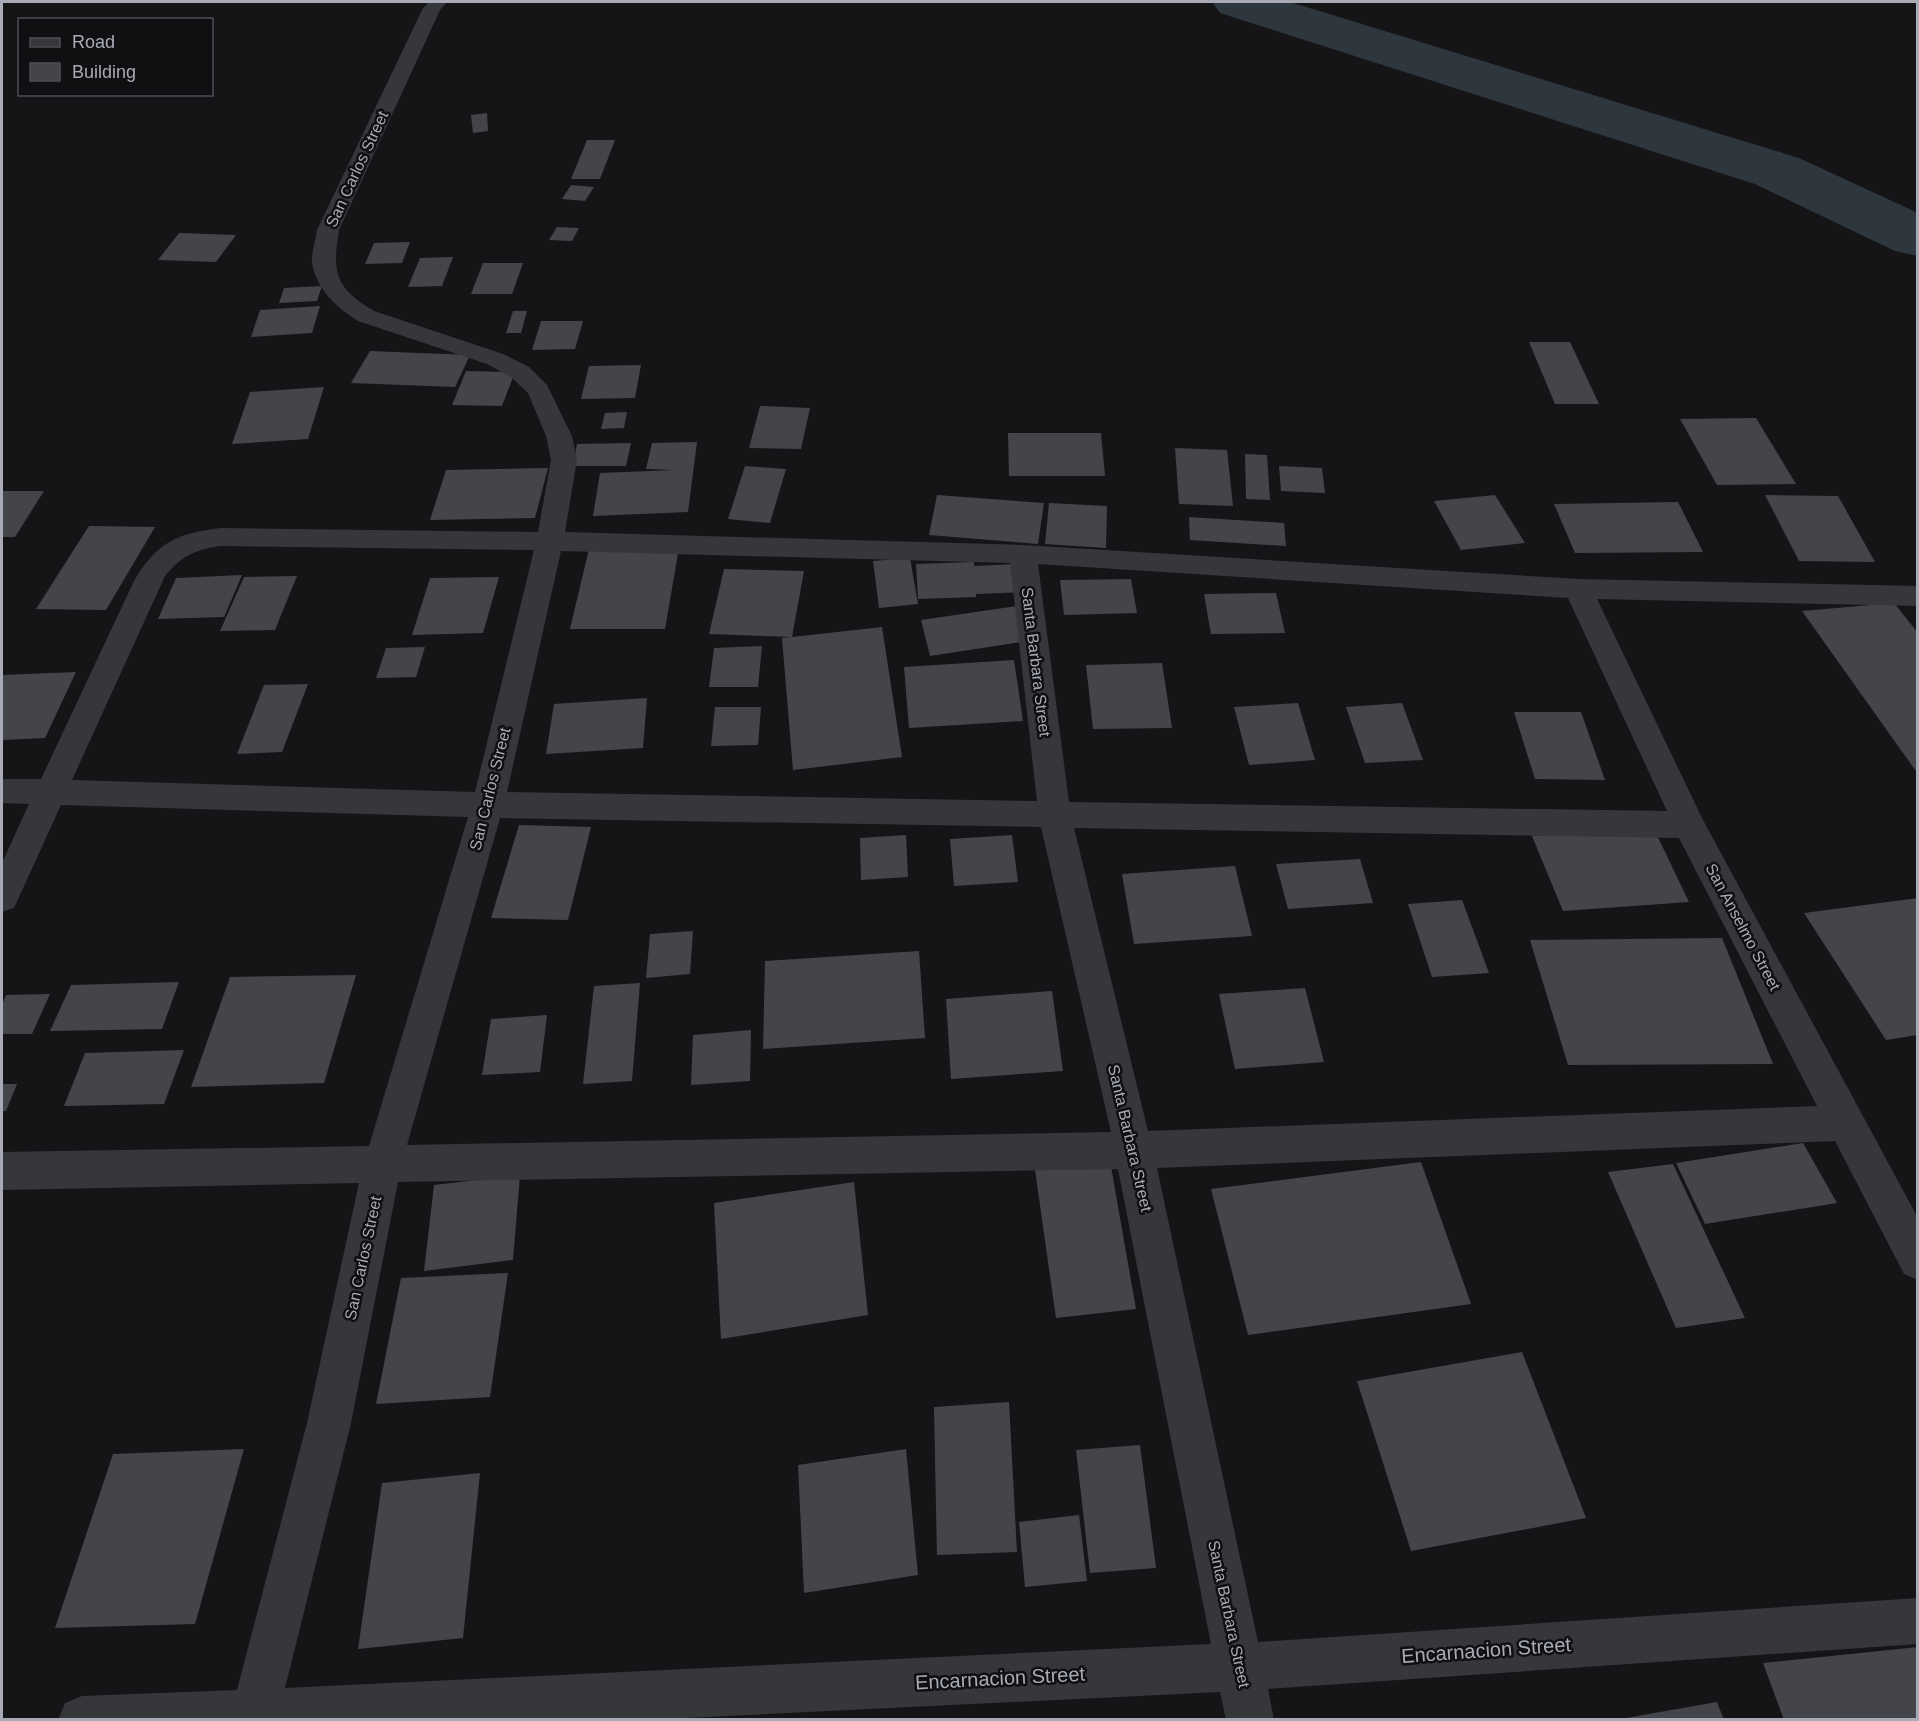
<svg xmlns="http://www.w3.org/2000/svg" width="1919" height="1721" font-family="Arial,sans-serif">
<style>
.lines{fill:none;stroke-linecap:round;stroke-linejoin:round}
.river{fill:#2f373e;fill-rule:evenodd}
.building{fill:#44454a}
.minor{fill:#36373b;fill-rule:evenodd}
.labels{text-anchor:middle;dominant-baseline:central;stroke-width:5;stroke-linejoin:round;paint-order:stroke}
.street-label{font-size:16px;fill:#a8abb6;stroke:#101012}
.near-street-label{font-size:20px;fill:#a8abb6;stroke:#101012}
</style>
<rect width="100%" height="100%" fill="#151517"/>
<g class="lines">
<polygon class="river" points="1212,2 1290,2 1799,158 1918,213 1918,256 1895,251 1755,184 1220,13"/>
</g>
<g class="building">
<polygon points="487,113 488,131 473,133 471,115"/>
<polygon points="587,140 615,140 600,179 571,179"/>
<polygon points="571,185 594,187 585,201 562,199"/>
<polygon points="557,227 579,228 572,241 549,240"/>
<polygon points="179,233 236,235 216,262 158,260"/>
<polygon points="410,242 402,263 365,264 374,243"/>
<polygon points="453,257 442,286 408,287 420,258"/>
<polygon points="483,263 523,263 512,294 471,294"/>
<polygon points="322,286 317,301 279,303 284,288"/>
<polygon points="320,306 312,333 251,337 260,310"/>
<polygon points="513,311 527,311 521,333 506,333"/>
<polygon points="541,321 583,321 575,349 532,350"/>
<polygon points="1529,342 1570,342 1599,404 1555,404"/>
<polygon points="370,351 470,355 455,387 351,383"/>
<polygon points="641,365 635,398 581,399 589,366"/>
<polygon points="466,371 515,372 502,406 452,405"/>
<polygon points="324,387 308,439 232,444 250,392"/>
<polygon points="760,406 810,408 801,449 749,448"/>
<polygon points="627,412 624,428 601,429 605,413"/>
<polygon points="1756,418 1796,484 1717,485 1680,419"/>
<polygon points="1008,433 1101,433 1105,476 1009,476"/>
<polygon points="697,442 688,512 593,516 600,473 675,470 646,469 652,443"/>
<polygon points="631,443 626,466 573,466 577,444"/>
<polygon points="1175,448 1227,450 1233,506 1179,504"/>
<polygon points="1245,454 1267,455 1270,500 1246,499"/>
<polygon points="745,466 786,469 770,523 728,519"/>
<polygon points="1279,466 1322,468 1325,493 1281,491"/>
<polygon points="548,468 535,518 430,520 446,470"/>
<polygon points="2,491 44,491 15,537 2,537"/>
<polygon points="937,495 1044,503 1038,544 929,535"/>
<polygon points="1495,495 1525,543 1461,550 1434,501"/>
<polygon points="1765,495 1838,496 1875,562 1799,561"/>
<polygon points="1678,502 1703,552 1575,553 1554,504"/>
<polygon points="1049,503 1107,506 1106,548 1045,544"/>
<polygon points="1189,517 1284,523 1286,546 1190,540"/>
<polygon points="89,526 155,527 106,610 36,609"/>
<polygon points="679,548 665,629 570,629 589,549"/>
<polygon points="910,558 918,604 879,608 873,561"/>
<polygon points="974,562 974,566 1019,564 1022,592 976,594 976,597 918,599 916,564"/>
<polygon points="724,569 804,571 792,637 882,627 902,757 793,770 782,638 792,637 709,634"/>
<polygon points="242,575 224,617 158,619 176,578"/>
<polygon points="297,576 275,630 220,631 244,577"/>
<polygon points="499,577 483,633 412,635 430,578"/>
<polygon points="1131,579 1137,613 1064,615 1060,580"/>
<polygon points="1276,593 1285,633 1211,634 1204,594"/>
<polygon points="1894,603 1918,633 1918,774 1802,611"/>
<polygon points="1017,606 1028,641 930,656 921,620"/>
<polygon points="762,646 758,687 709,687 714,648"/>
<polygon points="425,647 416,677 376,678 386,648"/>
<polygon points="1014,660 1023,721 909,728 904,667"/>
<polygon points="1162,663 1172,728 1093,729 1086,665"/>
<polygon points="76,672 45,738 2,740 2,675"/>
<polygon points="308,684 282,752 237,754 264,685"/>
<polygon points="647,698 643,748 546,754 554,704"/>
<polygon points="1298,703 1315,760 1249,765 1234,707"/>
<polygon points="1402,703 1423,760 1365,763 1346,707"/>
<polygon points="715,707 761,707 758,745 711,746"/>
<polygon points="1514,712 1581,712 1605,780 1535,779"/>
<polygon points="519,825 591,827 568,920 491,918"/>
<polygon points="1653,827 1689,902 1563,911 1532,836"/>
<polygon points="906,835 908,877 861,880 860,838"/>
<polygon points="1012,835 1018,882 954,886 950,839"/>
<polygon points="1360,859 1373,903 1288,909 1276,864"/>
<polygon points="1235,866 1252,936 1134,944 1122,874"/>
<polygon points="1918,898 1918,1035 1886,1040 1804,913"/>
<polygon points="1462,900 1489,973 1432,977 1408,904"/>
<polygon points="693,931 690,974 646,978 650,934"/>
<polygon points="1722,938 1773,1064 1568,1065 1530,940"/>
<polygon points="919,951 925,1038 763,1049 765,961"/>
<polygon points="356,975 324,1083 191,1087 230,977"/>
<polygon points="179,982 162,1029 50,1031 71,985"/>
<polygon points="640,983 632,1081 583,1084 594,986"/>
<polygon points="1305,988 1324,1062 1235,1069 1219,994"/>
<polygon points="1052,991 1063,1071 951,1079 946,999"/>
<polygon points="50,994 32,1034 2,1034 2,1005 6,995"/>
<polygon points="547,1015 540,1072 482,1075 491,1019"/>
<polygon points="751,1030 750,1081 691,1085 693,1035"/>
<polygon points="184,1050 164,1104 64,1106 85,1053"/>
<polygon points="2,1084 17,1084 6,1111 2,1111"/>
<polygon points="1803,1143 1837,1203 1705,1224 1676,1163"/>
<polygon points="1109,1155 1136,1309 1056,1318 1034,1163"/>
<polygon points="1421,1162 1471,1304 1248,1335 1211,1189"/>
<polygon points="1673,1164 1745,1318 1676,1328 1608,1172"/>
<polygon points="520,1175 513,1260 424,1271 434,1185"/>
<polygon points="854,1182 868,1315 721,1339 714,1203"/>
<polygon points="508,1273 490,1397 376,1404 401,1278"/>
<polygon points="1522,1352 1586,1518 1411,1551 1357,1381"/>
<polygon points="1009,1402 1017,1552 937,1555 934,1407"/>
<polygon points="1140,1445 1156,1568 1090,1573 1076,1450"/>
<polygon points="244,1449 195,1624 55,1628 113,1454"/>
<polygon points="906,1449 918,1575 804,1593 798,1465"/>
<polygon points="480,1473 463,1638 358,1649 382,1483"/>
<polygon points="1079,1515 1087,1581 1025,1587 1019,1522"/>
<polygon points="1918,1647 1918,1720 1784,1720 1763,1663"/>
<polygon points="1717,1702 1724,1720 1626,1720 1626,1718"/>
</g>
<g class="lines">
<path class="minor" d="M 429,2 L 447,2 L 440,10 L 339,230 C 332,273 335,288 374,311 L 503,354 L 529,367 L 547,385 L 572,436 L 577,460 L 565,532 L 1023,545 L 1578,579 L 1918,586 L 1918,606 L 1597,599 L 1703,820 L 1918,1218 L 1918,1280 L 1904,1274 L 1835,1141 L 1157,1168 L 1258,1642 L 1918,1598 L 1918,1644 L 1268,1689 L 1274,1720 L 1226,1720 L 1220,1692 L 646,1720 L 58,1720 L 65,1703 L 82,1696 L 237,1690 L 307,1423 L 359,1183 L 2,1190 L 2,1152 L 369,1146 L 468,817 L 61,805 L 14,908 L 2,912 L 2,863 L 29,804 L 2,803 L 2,779 L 41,779 L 134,581 C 157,542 176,534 220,528 L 538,532 L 551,460 L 546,436 L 528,393 L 511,377 L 487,364 L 358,321 C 336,307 317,290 312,263 C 311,253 316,240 317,230 L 423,8 ZM 220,546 L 534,550 L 475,792 L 72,780 L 165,576 C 181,556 195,550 220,546 ZM 561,551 L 1010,563 L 1037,801 L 507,792 ZM 1038,564 L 1568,598 L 1667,811 L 1069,802 ZM 500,818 L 1041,827 L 1111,1132 L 407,1145 ZM 1074,828 L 1679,838 L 1817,1106 L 1148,1131 ZM 1118,1169 L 1211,1644 L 285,1688 L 351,1423 L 398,1182 Z"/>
</g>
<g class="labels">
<g class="street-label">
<text transform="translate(357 169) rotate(-65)">San Carlos Street</text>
<text transform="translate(1036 662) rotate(83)">Santa Barbara Street</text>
<text transform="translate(490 789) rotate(-76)">San Carlos Street</text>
<text transform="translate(1743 927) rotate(62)">San Anselmo Street</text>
<text transform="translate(1130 1138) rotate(77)">Santa Barbara Street</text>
<text transform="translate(363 1258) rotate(-78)">San Carlos Street</text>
<text transform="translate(1229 1614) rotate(78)">Santa Barbara Street</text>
</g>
<g class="near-street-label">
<text transform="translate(1486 1650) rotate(-4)">Encarnacion Street</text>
<text transform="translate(1000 1678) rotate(-3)">Encarnacion Street</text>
</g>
</g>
<rect width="1919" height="1721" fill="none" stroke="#a8abb6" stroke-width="6"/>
<rect x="18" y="18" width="195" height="78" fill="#101012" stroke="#4d4e54" stroke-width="1.5"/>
<rect x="30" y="38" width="30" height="9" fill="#36373b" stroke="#4d4e54" stroke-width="1.5"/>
<text x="72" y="48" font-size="18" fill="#a8abb6">Road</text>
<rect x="30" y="63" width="30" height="18" fill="#44454a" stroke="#4d4e54" stroke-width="1.5"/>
<text x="72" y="78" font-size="18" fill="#a8abb6">Building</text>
</svg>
